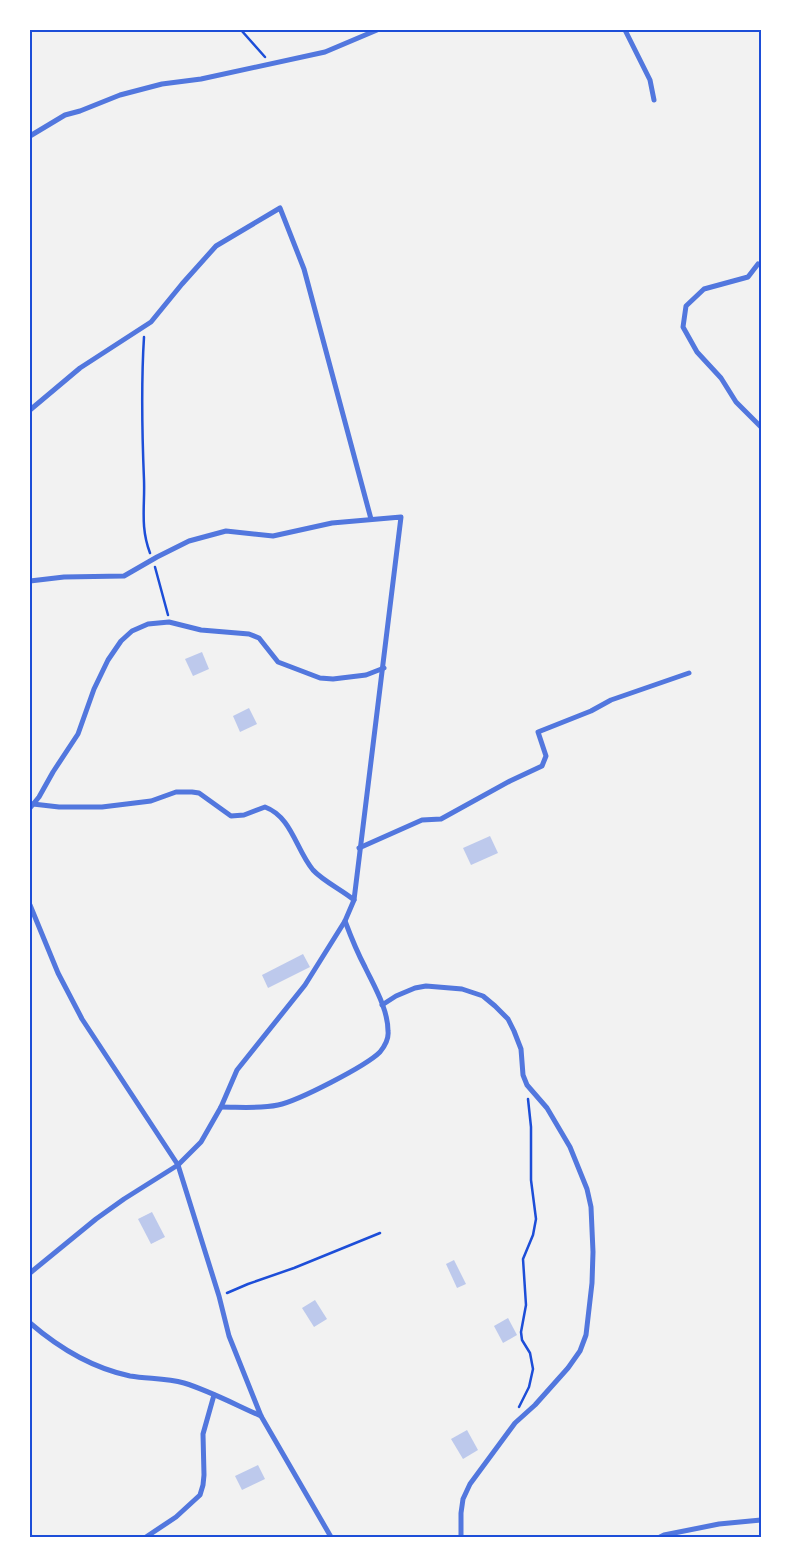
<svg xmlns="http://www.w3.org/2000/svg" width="791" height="1567" font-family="Jost,sans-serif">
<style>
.building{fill:#bdc9ec}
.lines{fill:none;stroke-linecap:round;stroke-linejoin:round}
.path{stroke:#1d4ed8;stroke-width:2.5}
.minor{stroke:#5277de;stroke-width:5}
.neatline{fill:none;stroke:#1d4ed8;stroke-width:2}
</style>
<rect width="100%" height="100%" fill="#f2f2f2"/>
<g class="building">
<polygon points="202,652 209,669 193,676 185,659"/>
<polygon points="249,708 257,724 240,732 233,716"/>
<polygon points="490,836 498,853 471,865 463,848"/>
<polygon points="303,954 310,967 268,988 262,975"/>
<polygon points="152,1212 165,1237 151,1244 138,1219"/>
<polygon points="454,1260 466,1284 457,1288 446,1264"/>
<polygon points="315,1300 327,1319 314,1327 302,1308"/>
<polygon points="508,1318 517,1335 503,1343 494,1326"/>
<polygon points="467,1430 478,1450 463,1459 451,1439"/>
<polygon points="258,1465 265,1479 242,1490 235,1476"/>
</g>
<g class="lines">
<g class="path">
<polyline points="241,30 265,57"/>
<path d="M 144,337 C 141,385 142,432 144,480 C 145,506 140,527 150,553"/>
<polyline points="155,567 168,615"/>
<polyline points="227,1293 248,1284 294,1268 380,1233"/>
<polyline points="519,1407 529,1387 533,1369 530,1353 522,1340 521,1332 526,1305 523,1259 533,1235 536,1219 531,1180 531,1127 528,1099"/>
</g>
<g class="minor">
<polyline points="625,30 650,80 654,100"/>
<polyline points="30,136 65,115 80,111 120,95 162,84 201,79 325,52 377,30"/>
<polyline points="758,264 748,277 704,289 686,306 683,327 697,352 721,378 736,402 761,427"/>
<polyline points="30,410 80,368 151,322 182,284 216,246 280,208 304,269 371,519"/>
<polyline points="30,581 64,577 124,576 157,557 189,541 226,531 273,536 332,523 401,517 354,900 345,921 305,985 237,1070 221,1107 201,1142 178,1165 124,1199 96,1219 30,1273"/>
<path d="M 33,804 L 59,807 L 102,807 L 151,801 L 176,792 L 192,792 L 199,793 L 231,816 L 244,815 L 265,807 C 292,817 296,850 313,870 C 323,881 342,890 354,900"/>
<polyline points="30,808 39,797 53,772 78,734 94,689 108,660 121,641 132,631 148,624 169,622 201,630 249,634 259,638 278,662 320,678 333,679 366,675 384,668"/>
<polyline points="359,848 422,820 441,819 510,781 542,766 546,756 538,732 591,711 611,700 689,673"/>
<polyline points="30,905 58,973 82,1019 178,1165 219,1296 229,1336 261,1416 331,1537"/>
<polyline points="382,1005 396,996 415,988 426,986 462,989 483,996 495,1006 508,1019 514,1031 521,1049 523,1075 527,1085 547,1108 570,1147 587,1189 591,1207 593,1252 592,1283 586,1335 580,1351 568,1368 535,1405 515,1423 470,1484 463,1499 461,1513 461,1537"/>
<path d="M 221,1107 C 240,1107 259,1109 278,1105 C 298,1101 366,1066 380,1052 C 385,1046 389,1039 388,1031 C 388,1009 374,986 365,967 C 357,952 351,937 345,921"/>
<path d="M 30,1323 C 59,1348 92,1368 130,1376 C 148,1379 166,1378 184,1383 C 210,1391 236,1405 261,1416"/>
<polyline points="30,1536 30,1537"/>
<polyline points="146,1537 176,1517 200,1495 203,1485 204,1475 203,1434 214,1395"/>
<polyline points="660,1537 664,1535 719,1524 761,1520"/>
</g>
</g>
<rect width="791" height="1567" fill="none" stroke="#ffffff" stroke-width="62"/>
<rect x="31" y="31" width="729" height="1505" class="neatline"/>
</svg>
